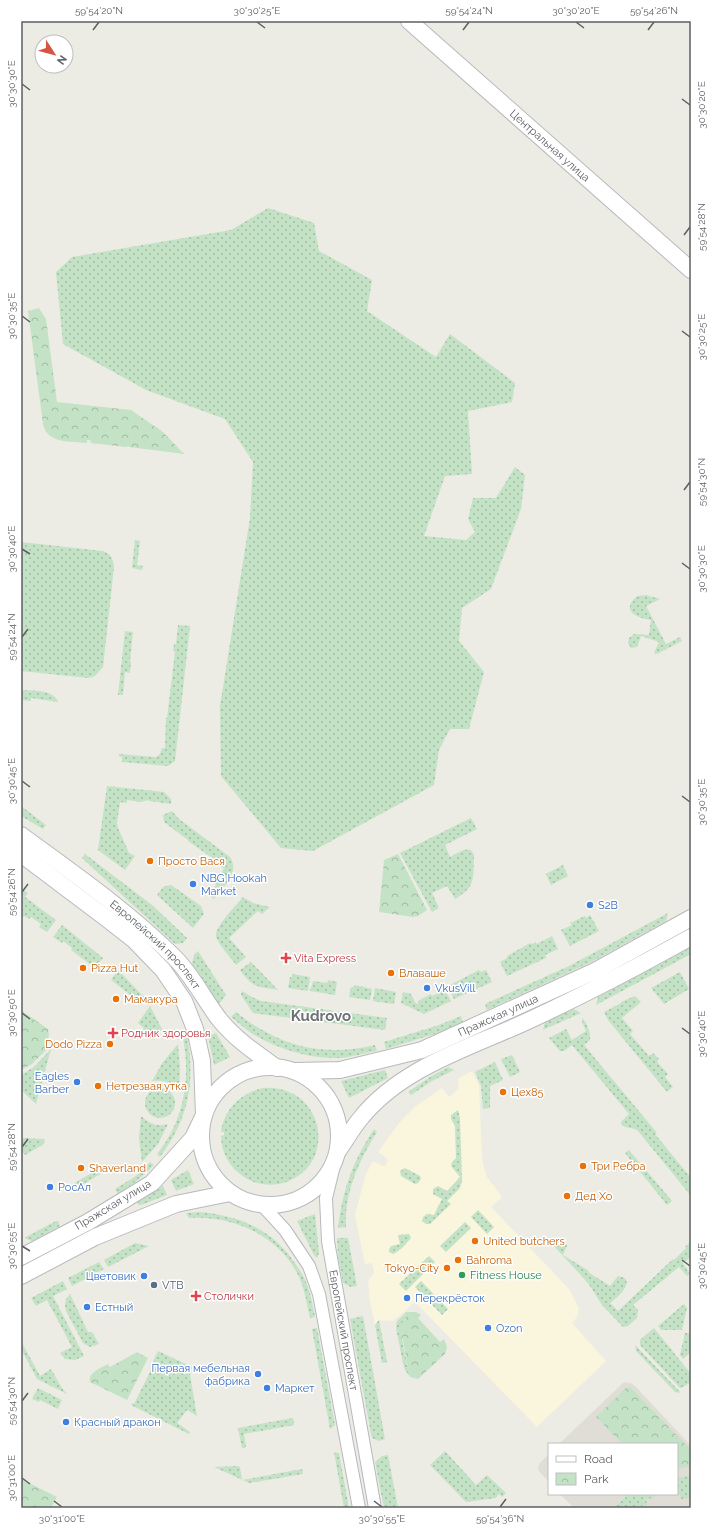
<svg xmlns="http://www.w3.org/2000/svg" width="712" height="1529" font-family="Raleway,sans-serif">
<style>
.commercial{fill:#faf5dd}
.education{fill:#e0ddd6}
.grass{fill:url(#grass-dots)}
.park{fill:url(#park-crowns)}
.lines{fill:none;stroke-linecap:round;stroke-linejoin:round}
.minor-casing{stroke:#b7b9bd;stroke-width:14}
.tertiary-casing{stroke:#b7b9bd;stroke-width:18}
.minor{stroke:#fff;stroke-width:12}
.tertiary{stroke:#fff;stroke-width:16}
.ticks{fill:none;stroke:#5c5f63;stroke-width:1.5}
.food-dot{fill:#e8710a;stroke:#fff;stroke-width:1.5}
.shop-dot{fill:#3f7fe0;stroke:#fff;stroke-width:1.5}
.health-dot{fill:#e0444e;stroke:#fff;stroke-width:1.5}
.leisure-dot{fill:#2e9e5b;stroke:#fff;stroke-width:1.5}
.service-dot{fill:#5c6f8a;stroke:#fff;stroke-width:1.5}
.labels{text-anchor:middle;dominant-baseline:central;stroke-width:3;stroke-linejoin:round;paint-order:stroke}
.street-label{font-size:11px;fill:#5c5f63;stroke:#fff}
.food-label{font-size:11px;fill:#c56008;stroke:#fff;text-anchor:start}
.shop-label{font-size:11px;fill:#366cbe;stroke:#fff;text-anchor:start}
.health-label{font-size:11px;fill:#be3a42;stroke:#fff;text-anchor:start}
.leisure-label{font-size:11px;fill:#27864d;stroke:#fff;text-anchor:start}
.service-label{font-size:11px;fill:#4e5e75;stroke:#fff;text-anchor:start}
.district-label{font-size:15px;font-weight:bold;fill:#6d7175;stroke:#fff}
.neatline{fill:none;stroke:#5c5f63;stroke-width:1.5}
.ticks-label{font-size:10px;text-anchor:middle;fill:#5c5f63}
</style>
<defs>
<pattern id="grass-dots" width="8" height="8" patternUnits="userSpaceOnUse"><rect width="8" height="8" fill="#c4e2c5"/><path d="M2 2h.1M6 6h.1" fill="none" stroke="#a2baa4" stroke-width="1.8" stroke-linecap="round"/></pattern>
<pattern id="park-crowns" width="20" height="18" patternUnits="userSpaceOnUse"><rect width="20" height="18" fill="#c4e2c5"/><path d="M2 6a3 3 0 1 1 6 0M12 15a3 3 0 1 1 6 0" fill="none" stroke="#a2baa4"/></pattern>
</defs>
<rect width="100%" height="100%" fill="#edece4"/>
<polygon class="commercial" points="472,1071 479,1086 482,1158 484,1168 487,1177 502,1197 491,1207 569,1289 579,1309 577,1317 572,1323 606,1361 537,1427 415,1302 393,1321 379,1320 375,1325 370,1302 368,1281 374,1273 372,1263 365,1264 355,1215 366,1174 373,1161 383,1166 386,1165 388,1159 378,1152 400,1122 416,1106 442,1088 449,1097 451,1096 459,1088 458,1079"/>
<g class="education">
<polygon points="624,1382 631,1383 637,1388 691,1446 691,1507 684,1508 574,1508 560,1494 677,1494 677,1444 559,1444"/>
<polygon points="549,1454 549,1482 538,1470 539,1464"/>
</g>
<g class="grass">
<polygon points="268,208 314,223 319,251 372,280 367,311 436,357 450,334 515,383 512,402 468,411 472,474 445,476 424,536 466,540 475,532 468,519 473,498 496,498 515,467 525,475 521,509 491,589 462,608 459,641 484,672 469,729 450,729 439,750 434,785 313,851 281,848 221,776 220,706 250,518 253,462 225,419 146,390 63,344 56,272 72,257 231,230"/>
<polygon points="135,540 140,541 137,565 143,566 142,570 132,568"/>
<path d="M 21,542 L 103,551 C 111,554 113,559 114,567 L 103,667 L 95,676 L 88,678 L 21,671 Z"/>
<path d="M 646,595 L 660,599 L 646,606 L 666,644 L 680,637 L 682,641 L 657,654 L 654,653 L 659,642 L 641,636 L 637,647 L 631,648 L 628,643 L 629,638 L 634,634 L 649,635 L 651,620 C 637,618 620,611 637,596 Z"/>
<polygon points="178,625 190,626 175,761 168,766 122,762 122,757 119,756 119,754 156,757 160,754 162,748 165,748 166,718 167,718 175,652 173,651 174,644 176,644"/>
<polygon points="125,631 133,632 130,661 131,661 130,673 125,672 123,695 118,695"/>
<path d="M 21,690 C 32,691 54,689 58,702 L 31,698 L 31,701 L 21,700 Z"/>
<polygon points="107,786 164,792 171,799 171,804 149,801 148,800 141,802 127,800 127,803 120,802 117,823 118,828 129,853 135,856 125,870 98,850"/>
<polygon points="21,806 46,825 43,829 21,816"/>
<path d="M 172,811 L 179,819 L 230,857 C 240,873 224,886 214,899 L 209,895 L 216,885 L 214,883 L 224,869 L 211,857 L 188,841 L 188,840 L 164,822 L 163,815 Z"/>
<path d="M 471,818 L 477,829 L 445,845 L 450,857 C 458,853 471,843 474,856 C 473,878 476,887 455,899 L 447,886 L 432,893 L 439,908 L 432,912 L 400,853 Z"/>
<polygon points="85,854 152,905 187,938 183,943 175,944 82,858"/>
<polygon points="563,865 568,876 551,885 546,874"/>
<polygon points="171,885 201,906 204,914 193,928 157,895 163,887"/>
<polygon points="21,888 28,893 25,897 56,920 47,932 39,927 41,924 31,917 29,919 24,916 23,917 21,916"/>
<path d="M 243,897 L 253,903 L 270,907 L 262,914 L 258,911 L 229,938 L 246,957 L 236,965 C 231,958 219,945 216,937 C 214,927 237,905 243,897 Z"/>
<polygon points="668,913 666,921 591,962 487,1010 485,1004 569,966"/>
<polygon points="590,915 599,931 570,946 561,930 572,925 570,923 585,916 586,918"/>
<polygon points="62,925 103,958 95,968 71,950 72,948 63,941 62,943 53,937"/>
<polygon points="552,936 558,949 545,955 546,958 507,976 500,962 507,958 507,956 530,943 532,944 536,942 537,944"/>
<polygon points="691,947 691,954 596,1005 598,997"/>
<polygon points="198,951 226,995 219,1004 192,964 194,955"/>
<path d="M 251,962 L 278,990 C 257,987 253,988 240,970 Z"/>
<polygon points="118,970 146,999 142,1004 111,980"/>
<polygon points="479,970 481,972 486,970 492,982 454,999 448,988 451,987 450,985"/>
<polygon points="680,972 689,989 664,1004 651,988"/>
<polygon points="292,974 310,977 308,991 288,988 290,977 292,977"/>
<polygon points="328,980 337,982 335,995 310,991 313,981 327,983"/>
<polygon points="355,985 372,989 370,1000 349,997 351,987 354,987"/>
<polygon points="375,988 396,992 394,1004 373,1001"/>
<polygon points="445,990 451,1001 424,1014 401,1003 403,992 411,994 415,1002 417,1004 419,1002 418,1001 431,994 432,996"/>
<polygon points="242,991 252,997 261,1001 387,1018 385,1030 253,1013 241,995"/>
<polygon points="635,996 641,1002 622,1018 633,1031 630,1034 649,1056 653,1053 659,1059 657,1062 668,1074 665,1077 673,1087 667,1092 608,1020 604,1012 621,1003 621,1002"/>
<polygon points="150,1006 162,1029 154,1040 142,1031 144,1028 138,1023"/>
<polygon points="574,1009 581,1013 543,1030 545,1022"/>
<path d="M 236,1012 C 278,1046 322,1058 375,1045 L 377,1051 C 365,1053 352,1057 340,1058 C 309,1059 277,1049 251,1033 C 244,1028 238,1022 231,1017 Z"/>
<polygon points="461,1016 463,1022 444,1031 386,1049 384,1042 439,1025"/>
<path d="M 583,1018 C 587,1025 591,1032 590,1040 L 584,1045 L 657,1133 L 655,1134 L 691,1178 L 691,1196 L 638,1131 C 633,1126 626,1130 621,1124 L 621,1122 L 629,1114 L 572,1045 L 564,1051 L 560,1051 L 549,1038 L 566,1029 L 572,1040 L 586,1031 L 582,1022 Z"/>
<polygon points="216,1033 230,1057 214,1065 208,1036"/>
<path d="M 184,1036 L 187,1036 C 196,1082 188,1120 160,1157 L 157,1154 C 184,1121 191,1079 183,1038 Z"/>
<path d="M 178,1044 L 180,1069 L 179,1089 C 170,1082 163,1080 152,1081 L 163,1062 Z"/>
<polygon points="51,1049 36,1104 21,1090 21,1075 34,1067"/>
<polygon points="512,1055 520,1072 510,1077 501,1059"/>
<polygon points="495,1062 503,1080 490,1086 490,1108 483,1109 481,1086 475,1072"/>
<polygon points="448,1067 454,1070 432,1081 411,1095 408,1092 430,1077"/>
<polygon points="385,1070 388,1078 349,1098 341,1081"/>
<circle cx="160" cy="1103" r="15"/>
<path d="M 263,1088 C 327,1084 340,1170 279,1184 C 267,1186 254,1184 244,1177 C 230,1168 221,1153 221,1136 L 224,1135 L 224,1132 L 221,1132 C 224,1109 241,1093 263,1088 Z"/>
<polygon points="458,1110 460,1118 462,1181 460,1188 447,1201 451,1204 430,1224 426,1224 422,1221 423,1217 427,1214 434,1215 442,1199 433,1194 433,1189 438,1186 447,1191 460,1177 451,1166 452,1162 456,1158 455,1126 451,1119 451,1115"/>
<path d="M 141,1116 C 150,1124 156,1127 168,1124 L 158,1144 L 142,1162 L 139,1139 Z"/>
<path d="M 374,1129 L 377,1132 C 359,1161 344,1193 346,1227 L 338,1228 C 343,1189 352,1163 374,1129 Z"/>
<polygon points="21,1138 45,1139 44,1144 25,1155 21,1151"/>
<polygon points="629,1150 672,1201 667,1205 625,1153"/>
<path d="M 150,1162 L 154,1165 C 143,1177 131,1185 118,1194 L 115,1189 L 136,1176 Z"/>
<polygon points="107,1164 109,1169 70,1192 68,1187"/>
<polygon points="405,1168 420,1176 421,1179 418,1183 415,1184 401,1176 400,1171"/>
<polygon points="188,1170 194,1184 176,1191 171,1180"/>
<polygon points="163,1186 167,1195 141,1205 138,1205 138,1202"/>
<polygon points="478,1210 494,1227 487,1234 471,1217"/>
<path d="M 199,1212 C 238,1215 272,1229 294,1262 C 300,1270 305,1278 308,1287 C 311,1296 313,1307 315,1317 L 310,1318 C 307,1305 305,1291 300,1279 C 281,1236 233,1215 189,1218 L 186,1213 Z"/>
<polygon points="315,1214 319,1253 317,1258 314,1255 297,1221"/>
<polygon points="56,1221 58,1221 60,1226 32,1241 24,1238"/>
<polygon points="465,1222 471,1228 446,1252 440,1246"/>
<path d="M 409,1234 L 411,1238 C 406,1244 400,1251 393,1254 L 389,1252 L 389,1250 L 391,1246 L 400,1244 L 398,1235 Z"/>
<polygon points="337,1238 348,1238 357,1286 351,1287 343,1283 338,1255"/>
<path d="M 562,1240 L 566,1243 L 567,1246 L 563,1255 L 589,1271 L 588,1272 L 610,1286 L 618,1276 C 639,1279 616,1299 610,1303 L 618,1311 L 673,1259 L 674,1260 L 686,1248 L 685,1247 L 691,1241 L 691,1257 L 683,1263 L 690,1274 L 687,1276 L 679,1267 L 633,1305 L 638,1310 L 637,1318 L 628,1326 L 623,1327 L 602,1305 L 588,1283 L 552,1244 L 555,1241 Z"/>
<polygon points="135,1243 149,1246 108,1267 104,1260"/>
<polygon points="429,1256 435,1262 406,1291 399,1284"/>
<polygon points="99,1262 104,1269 72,1286 68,1278"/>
<polygon points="63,1281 67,1289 53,1296 84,1356 75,1360 65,1359 60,1353 72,1347 47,1300 36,1306 31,1298"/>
<polygon points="421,1281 448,1309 442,1315 415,1287"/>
<polygon points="70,1294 88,1332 92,1332 99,1344 90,1347 83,1343 66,1311 65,1305 66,1299"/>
<polygon points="684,1304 687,1308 682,1330 661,1330 658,1326"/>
<path d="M 404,1314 L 406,1317 C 396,1326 406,1355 408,1367 L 404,1368 L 396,1328 L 397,1321 Z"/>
<polygon points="363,1316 385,1439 379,1441 372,1438 371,1434 350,1319"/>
<polygon points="379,1320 387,1362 382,1363 375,1325"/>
<polygon points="317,1328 335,1425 330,1429 312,1329"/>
<polygon points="654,1328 691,1374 691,1382 683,1387 680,1388 640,1345 640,1340"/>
<polygon points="685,1333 691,1333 691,1352 683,1359 680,1355"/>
<polygon points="21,1341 40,1376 51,1369 62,1388 67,1394 37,1379 21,1349"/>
<polygon points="635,1345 681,1393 675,1392 636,1351"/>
<polygon points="158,1351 192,1367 190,1375 197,1416 187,1410 177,1423 190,1432 189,1434 131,1405 133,1403 134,1404 155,1362 153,1361"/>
<polygon points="38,1388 62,1400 58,1409 40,1400 39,1402 32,1399"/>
<polygon points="293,1418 294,1425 244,1434 246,1446 245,1448 242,1448 238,1428"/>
<polygon points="445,1451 476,1485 487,1475 506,1493 502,1497 499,1494 496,1498 466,1502 430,1465"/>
<polygon points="334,1452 339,1453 349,1508 344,1508"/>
<polygon points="388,1455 398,1508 384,1508 375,1462 382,1456"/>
<polygon points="237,1466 240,1467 242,1480 302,1469 303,1474 249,1483 214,1467"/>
<polygon points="691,1475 691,1498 681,1499 680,1494 673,1495 677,1494 677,1478"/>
<polygon points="629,1494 653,1494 653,1498 646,1499 647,1505 641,1506 639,1508 635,1508 633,1506 631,1508 614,1508"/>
</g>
<g class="park">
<path d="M 39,308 L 46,319 L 57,402 L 131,410 L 163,432 L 184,454 L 129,447 L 129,446 L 126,447 L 91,443 L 90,440 L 87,440 L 87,443 C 70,441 47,444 43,424 L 28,311 Z"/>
<polygon points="398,854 427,910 418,916 413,917 379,912 384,860"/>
<polygon points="21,1010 48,1029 49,1035 46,1050 32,1064 21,1070"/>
<polygon points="406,1312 416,1312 421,1315 418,1318 440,1342 444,1339 447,1347 445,1354 418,1379 410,1377 404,1368 408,1367 400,1325 406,1317 404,1314"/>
<path d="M 137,1352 L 148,1358 L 127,1400 L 90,1382 C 88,1372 101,1368 108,1364 L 110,1367 Z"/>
<polygon points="630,1387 691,1450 691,1466 677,1469 677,1444 622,1444 596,1417 626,1388"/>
<polygon points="21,1479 57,1497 51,1508 21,1508"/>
</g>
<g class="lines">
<g class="minor-casing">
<g id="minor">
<path id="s1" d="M 337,1153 L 326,1198 L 328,1241 L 375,1508"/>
<polyline points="262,1205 285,1230 309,1266 319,1294 359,1508"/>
</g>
</g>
<g class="tertiary-casing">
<g id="tertiary">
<path id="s2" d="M 409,21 L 691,270"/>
<path id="s3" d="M 21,835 C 74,874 128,911 175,958 C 192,975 204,999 219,1019 C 235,1039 256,1053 277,1068"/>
<polyline points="21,854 106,918 134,940 163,970 184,1001 195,1029 202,1061 204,1115 193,1138 152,1183 88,1222 21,1257"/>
<circle cx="270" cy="1136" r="69"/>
<path id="s4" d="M 296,1071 L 340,1070 L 422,1050 L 595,971 L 691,918"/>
<path d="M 338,1151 C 345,1141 352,1129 360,1119 C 402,1066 473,1047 532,1019 C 586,994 639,966 691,937"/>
<polyline points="21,1276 95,1237 176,1204 230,1193"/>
</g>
</g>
<use href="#minor" class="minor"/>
<use href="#tertiary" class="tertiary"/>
</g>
<path class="ticks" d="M 257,22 L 265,28M 576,22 L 584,28M 93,30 L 99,22M 463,30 L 469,22M 648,30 L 654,22M 22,84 L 30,90M 682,99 L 690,105M 684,235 L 690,227M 22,316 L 30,322M 682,331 L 690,337M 684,490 L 690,482M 22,549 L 30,554M 682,563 L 690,569M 22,637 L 28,629M 22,781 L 30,787M 682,796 L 690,802M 22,892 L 28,884M 22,1013 L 30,1019M 682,1028 L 690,1034M 22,1147 L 28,1139M 22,1246 L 30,1251M 682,1260 L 690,1266M 22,1401 L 28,1393M 22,1478 L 30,1484M 54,1501 L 62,1507M 374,1501 L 382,1507M 500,1507 L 506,1499"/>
<g class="food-dot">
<circle cx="150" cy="861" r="4"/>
<circle cx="83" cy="968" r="4"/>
<circle cx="391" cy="973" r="4"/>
<circle cx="116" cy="999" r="4"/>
<circle cx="110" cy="1044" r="4"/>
<circle cx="98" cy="1086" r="4"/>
<circle cx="503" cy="1092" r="4"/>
<circle cx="583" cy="1166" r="4"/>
<circle cx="81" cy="1168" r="4"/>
<circle cx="567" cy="1196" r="4"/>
<circle cx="475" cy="1241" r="4"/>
<circle cx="458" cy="1260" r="4"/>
<circle cx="447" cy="1268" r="4"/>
</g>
<g class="shop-dot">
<circle cx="193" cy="884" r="4"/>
<circle cx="590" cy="905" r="4"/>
<circle cx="427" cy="988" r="4"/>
<circle cx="77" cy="1082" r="4"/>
<circle cx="50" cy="1187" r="4"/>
<circle cx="144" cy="1276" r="4"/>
<circle cx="407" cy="1298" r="4"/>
<circle cx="87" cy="1307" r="4"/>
<circle cx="488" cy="1328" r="4"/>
<circle cx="258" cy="1374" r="4"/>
<circle cx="267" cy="1388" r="4"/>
<circle cx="66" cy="1422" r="4"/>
</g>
<g class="health-dot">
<path d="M284 952h4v4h4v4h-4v4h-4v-4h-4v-4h4z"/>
<path d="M111 1027h4v4h4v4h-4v4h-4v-4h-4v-4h4z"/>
<path d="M194 1290h4v4h4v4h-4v4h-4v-4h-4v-4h4z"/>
</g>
<circle class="leisure-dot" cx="462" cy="1275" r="4"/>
<circle class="service-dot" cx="154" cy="1285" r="4"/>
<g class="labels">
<g class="street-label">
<text stroke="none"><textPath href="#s2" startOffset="188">Центральная улица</textPath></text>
<text stroke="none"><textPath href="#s3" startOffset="174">Европейский проспект</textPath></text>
<text stroke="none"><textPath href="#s4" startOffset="212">Пражская улица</textPath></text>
<text transform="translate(113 1205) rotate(-31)">Пражская улица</text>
<text stroke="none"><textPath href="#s1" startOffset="180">Европейский проспект</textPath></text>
</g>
<g class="food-label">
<text x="158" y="861">Просто Вася</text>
<text x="91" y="968">Pizza Hut</text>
<text x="399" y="973">Влаваше</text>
<text x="124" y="999">Мамакура</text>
<text x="102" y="1044" text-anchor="end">Dodo Pizza</text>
<text x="106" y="1086">Нетрезвая утка</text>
<text x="511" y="1092">Цех85</text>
<text x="591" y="1166">Три Ребра</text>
<text x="89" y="1168">Shaverland</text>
<text x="575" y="1196">Дед Хо</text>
<text x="483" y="1241">United butchers</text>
<text x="466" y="1260">Bahroma</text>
<text x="439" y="1268" text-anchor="end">Tokyo-City</text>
</g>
<g class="shop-label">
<text x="201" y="878">NBG Hookah<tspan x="201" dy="13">Market</tspan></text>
<text x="598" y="905">S2B</text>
<text x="435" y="988">VkusVill</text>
<text x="69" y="1076" text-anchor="end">Eagles<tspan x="69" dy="13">Barber</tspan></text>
<text x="58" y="1187">РосАл</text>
<text x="136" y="1276" text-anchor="end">Цветовик</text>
<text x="415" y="1298">Перекрёсток</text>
<text x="95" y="1307">Естный</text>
<text x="496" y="1328">Ozon</text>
<text x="250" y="1368" text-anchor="end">Первая мебельная<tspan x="250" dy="13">фабрика</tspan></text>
<text x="275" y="1388">Маркет</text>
<text x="74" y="1422">Красный дракон</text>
</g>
<g class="health-label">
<text x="294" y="958">Vita Express</text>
<text x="121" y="1033">Родник здоровья</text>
<text x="204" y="1296">Столички</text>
</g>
<g class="leisure-label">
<text x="470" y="1275">Fitness House</text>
</g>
<g class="service-label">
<text x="162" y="1285">VTB</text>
</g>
<g class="district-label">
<text x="321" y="1016">Kudrovo</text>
</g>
</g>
<rect width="712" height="1529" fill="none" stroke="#ffffff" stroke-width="44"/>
<rect x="548" y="1443" width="130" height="52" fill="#ffffff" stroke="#bebfc1"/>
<rect x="556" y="1456" width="20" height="6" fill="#ffffff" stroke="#bebfc1"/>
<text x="584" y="1463" font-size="12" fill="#5c5f63">Road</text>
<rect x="556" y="1473" width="20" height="12" fill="url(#park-crowns)" stroke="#bebfc1"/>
<text x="584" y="1483" font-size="12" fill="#5c5f63">Park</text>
<g transform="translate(54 54) rotate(126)"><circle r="19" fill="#ffffff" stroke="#bebfc1"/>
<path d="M0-3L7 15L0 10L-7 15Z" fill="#d55542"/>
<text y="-6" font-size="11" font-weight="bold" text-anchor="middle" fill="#5c5f63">N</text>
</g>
<rect x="22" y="22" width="668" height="1485" class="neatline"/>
<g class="ticks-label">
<text x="99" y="14">59°54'20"N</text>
<text x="257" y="14">30°30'25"E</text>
<text x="469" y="14">59°54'24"N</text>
<text x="576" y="14">30°30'20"E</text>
<text x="654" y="14">59°54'26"N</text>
<text transform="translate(11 84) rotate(-90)" y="4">30°30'30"E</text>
<text transform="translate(701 105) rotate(-90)" y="4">30°30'20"E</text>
<text transform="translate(701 227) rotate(-90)" y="4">59°54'28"N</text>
<text transform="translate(11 316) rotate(-90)" y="4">30°30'35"E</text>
<text transform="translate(701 337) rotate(-90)" y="4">30°30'25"E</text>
<text transform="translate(701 482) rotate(-90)" y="4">59°54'30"N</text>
<text transform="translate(11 549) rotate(-90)" y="4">30°30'40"E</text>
<text transform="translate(701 569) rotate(-90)" y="4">30°30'30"E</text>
<text transform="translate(11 637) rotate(-90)" y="4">59°54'24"N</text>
<text transform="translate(11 781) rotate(-90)" y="4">30°30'45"E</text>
<text transform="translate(701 802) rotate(-90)" y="4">30°30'35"E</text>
<text transform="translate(11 892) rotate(-90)" y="4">59°54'26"N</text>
<text transform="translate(11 1013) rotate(-90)" y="4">30°30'50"E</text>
<text transform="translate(701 1034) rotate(-90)" y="4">30°30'40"E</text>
<text transform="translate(11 1147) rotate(-90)" y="4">59°54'28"N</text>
<text transform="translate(11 1246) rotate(-90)" y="4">30°30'55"E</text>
<text transform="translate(701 1266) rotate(-90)" y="4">30°30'45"E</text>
<text transform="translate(11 1401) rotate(-90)" y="4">59°54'30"N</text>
<text transform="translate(11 1478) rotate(-90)" y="4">30°31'00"E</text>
<text x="62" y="1522">30°31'00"E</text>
<text x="382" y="1522">30°30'55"E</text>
<text x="500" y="1522">59°54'36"N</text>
</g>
</svg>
